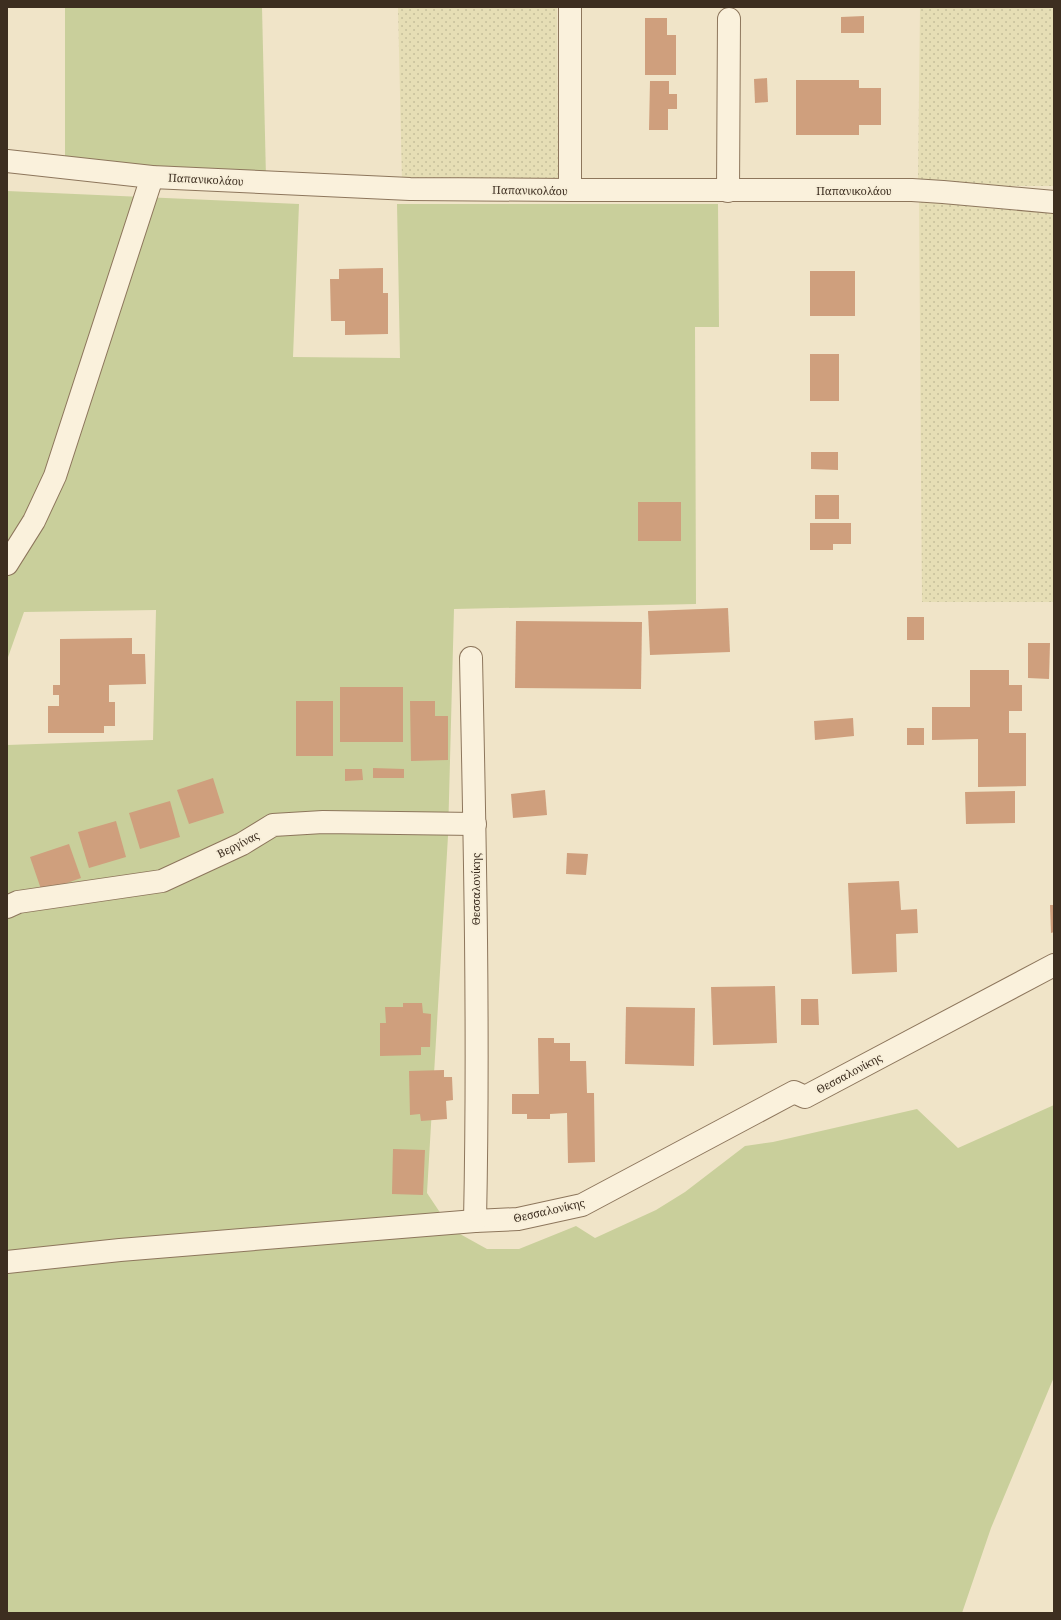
<svg xmlns="http://www.w3.org/2000/svg" width="1061" height="1620" font-family="'Noto Serif',serif">
<style>
.farmland{fill:url(#farmland-dots)}
.green{fill:#c9cf9b}
.building{fill:#cf9f7d}
.lines{fill:none;stroke-linecap:round;stroke-linejoin:round}
.street-casing{stroke:#8d765c;stroke-width:24}
.street{stroke:#faf1dc;stroke-width:22}
.labels{text-anchor:middle;dominant-baseline:central;stroke-width:3.5;stroke-linejoin:round;paint-order:stroke}
.street-label{font-size:11px;fill:#3d2e20;stroke:#f7eed8}
</style>
<defs>
<pattern id="farmland-dots" width="8" height="8" patternUnits="userSpaceOnUse"><rect width="8" height="8" fill="#e6deb5"/><path d="M2 2h.1M6 6h.1" fill="none" stroke="#c6bf9b" stroke-width="1.8" stroke-linecap="round"/></pattern>
</defs>
<rect width="100%" height="100%" fill="#f0e4c8"/>
<g class="farmland">
<polygon points="398,7 557,7 558,182 402,182"/>
<polygon points="920,7 1054,7 1054,186 1007,186 918,182"/>
<polygon points="919,198 1054,211 1054,602 922,602"/>
</g>
<g class="green">
<polygon points="65,7 262,7 266,178 65,161"/>
<polygon points="7,191 299,204 293,357 400,358 397,204 718,204 719,327 695,327 696,604 454,609 448,836 427,1193 451,1229 487,1249 519,1249 576,1226 595,1238 656,1210 685,1192 745,1146 773,1142 917,1109 958,1148 1054,1105 1054,1377 991,1528 962,1613 7,1613 7,745 153,740 156,610 24,612 7,660"/>
</g>
<g class="building">
<polygon points="864,16 864,33 841,33 841,17"/>
<polygon points="645,18 667,18 667,35 676,35 676,75 645,75"/>
<polygon points="767,78 768,102 755,103 754,79"/>
<polygon points="796,80 859,80 859,88 881,88 881,125 859,125 859,135 796,135"/>
<polygon points="650,81 669,81 669,94 677,94 677,109 668,109 668,130 649,130"/>
<polygon points="383,268 383,293 388,293 388,334 345,335 345,321 331,321 330,279 339,279 339,269"/>
<rect x="810" y="271" width="45" height="45"/>
<rect x="810" y="354" width="29" height="47"/>
<polygon points="811,452 838,452 838,470 811,469"/>
<rect x="815" y="495" width="24" height="24"/>
<rect x="638" y="502" width="43" height="39"/>
<polygon points="810,523 851,523 851,544 833,544 833,550 810,550"/>
<polygon points="728,608 730,652 650,655 648,611"/>
<rect x="907" y="617" width="17" height="23"/>
<polygon points="516,621 642,622 641,689 515,688"/>
<polygon points="132,638 132,654 145,654 146,684 109,685 109,702 115,702 115,726 104,726 104,733 48,733 48,706 59,706 59,695 53,695 53,685 60,685 60,639"/>
<polygon points="1028,643 1050,643 1049,679 1028,678"/>
<polygon points="970,670 1009,670 1009,685 1022,685 1022,711 1009,711 1009,733 1026,733 1026,786 978,787 978,739 932,740 932,707 970,707"/>
<rect x="340" y="687" width="63" height="55"/>
<rect x="296" y="701" width="37" height="55"/>
<polygon points="410,701 435,701 435,716 448,716 448,760 411,761"/>
<polygon points="853,718 854,736 815,740 814,721"/>
<rect x="907" y="728" width="17" height="17"/>
<polygon points="373,768 404,769 404,778 373,778"/>
<polygon points="345,769 362,769 363,780 345,781"/>
<polygon points="213,778 224,813 189,824 177,790"/>
<polygon points="545,790 547,815 513,818 511,794"/>
<polygon points="1015,791 1015,823 966,824 965,792"/>
<polygon points="170,801 180,837 140,849 129,813"/>
<polygon points="116,821 126,857 89,868 78,832"/>
<polygon points="69,844 81,878 42,892 30,857"/>
<polygon points="567,853 588,854 586,875 566,874"/>
<polygon points="899,881 901,910 917,909 918,933 896,934 897,972 852,974 848,883"/>
<polygon points="1050,905 1054,905 1054,932 1051,933"/>
<polygon points="775,986 777,1043 713,1045 711,987"/>
<polygon points="801,999 818,999 819,1025 801,1025"/>
<polygon points="403,1003 422,1003 423,1013 431,1014 430,1047 421,1047 421,1055 380,1056 380,1023 386,1023 385,1007 403,1007"/>
<polygon points="626,1007 695,1008 694,1066 625,1064"/>
<polygon points="538,1038 554,1038 554,1043 570,1043 570,1061 586,1061 587,1093 594,1093 595,1162 568,1163 567,1113 550,1114 550,1119 527,1119 527,1114 512,1114 512,1094 539,1094"/>
<polygon points="444,1070 444,1077 452,1077 453,1100 446,1101 447,1119 421,1121 420,1114 410,1115 409,1071"/>
<polygon points="393,1149 425,1150 423,1195 392,1194"/>
</g>
<g class="lines">
<g class="street-casing">
<g id="street">
<polyline points="7,161 152,177 410,189 570,190 912,190 943,192 1054,202"/>
<polyline points="570,190 570,7"/>
<polyline points="728,191 729,19"/>
<polyline points="7,564 34,521 55,476 152,177"/>
<path d="M 471,658 C 475,845 479,1033 475,1221 L 518,1219 L 582,1205 L 794,1092 L 805,1097 L 1054,965"/>
<polyline points="7,907 18,902 162,881 242,844 273,825 323,822 475,824"/>
<polyline points="7,1262 120,1250 475,1221"/>
</g>
</g>
<use href="#street" class="street"/>
</g>
<g class="labels">
<g class="street-label">
<text transform="translate(206 179) rotate(3)">Παπανικολάου</text>
<text transform="translate(530 190) rotate(1)">Παπανικολάου</text>
<text x="854" y="190">Παπανικολάου</text>
<text transform="translate(238 844) rotate(-27)">Βεργίνας</text>
<text transform="translate(475 889) rotate(-90)">Θεσσαλονίκης</text>
<text transform="translate(849 1073) rotate(-28)">Θεσσαλονίκης</text>
<text transform="translate(549 1210) rotate(-13)">Θεσσαλονίκης</text>
</g>
</g>
<rect width="1061" height="1620" fill="none" stroke="#3d2e20" stroke-width="16"/>
</svg>
